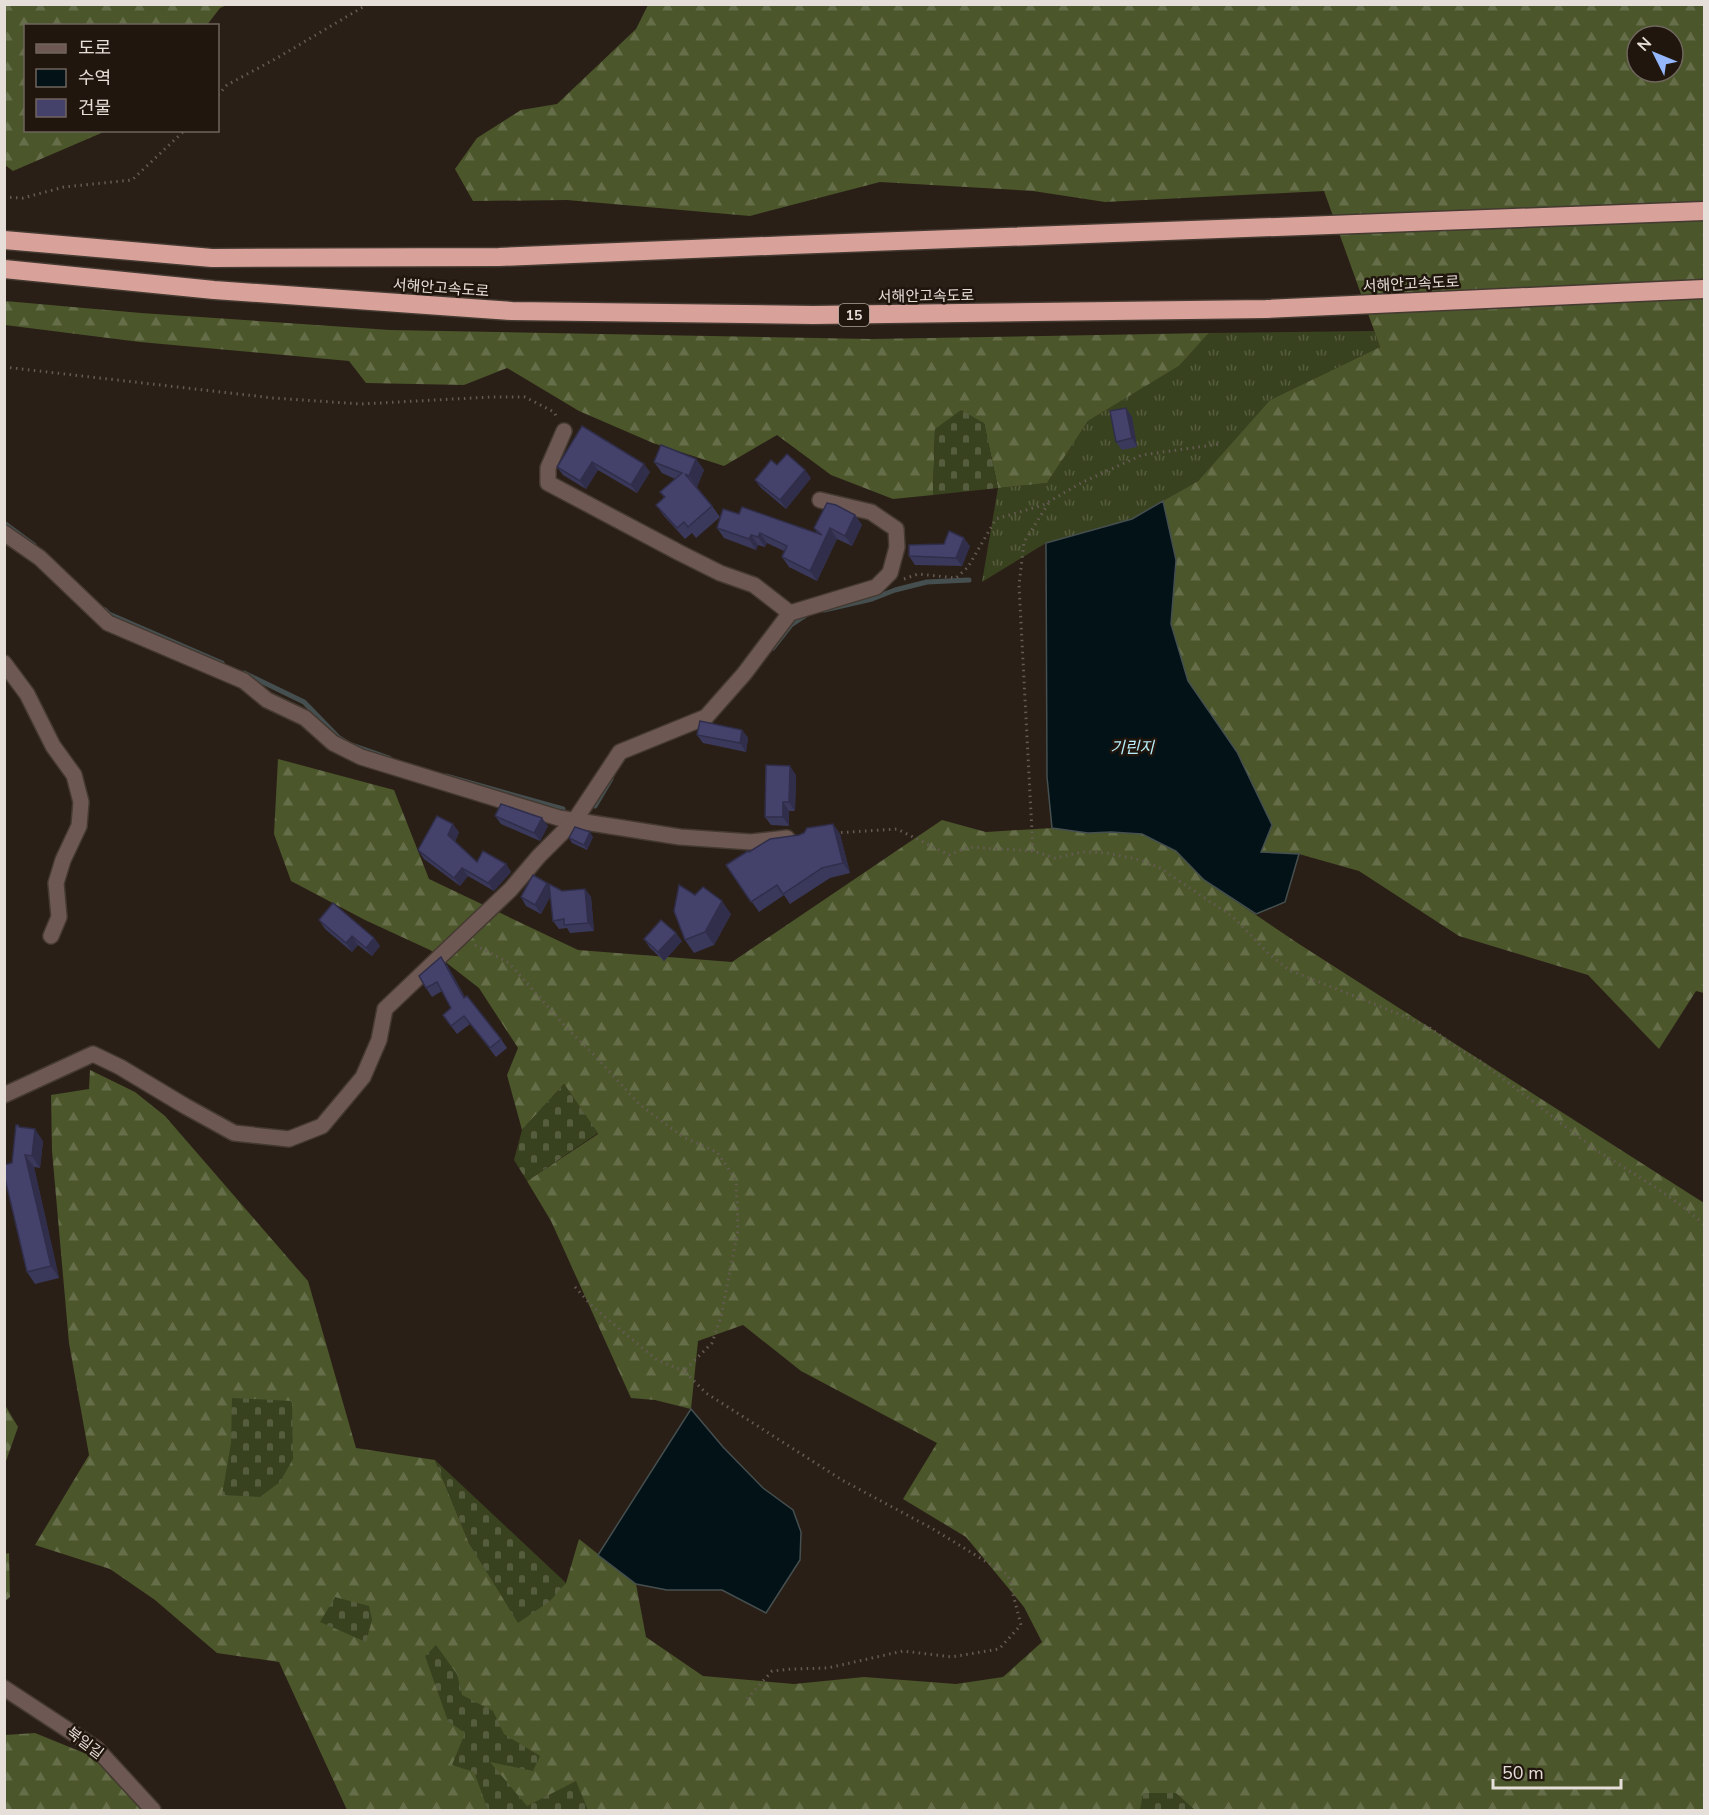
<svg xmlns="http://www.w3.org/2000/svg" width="1709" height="1815" font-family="'Nunito Sans','Noto Sans KR',sans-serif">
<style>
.grass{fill:url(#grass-tufts)}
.forest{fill:url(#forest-firs);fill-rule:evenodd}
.cemetery{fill:url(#cemetery-stones)}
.water{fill:#021216;stroke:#464f50;stroke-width:1.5}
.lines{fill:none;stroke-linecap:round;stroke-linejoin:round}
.stream{stroke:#464f50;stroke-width:5}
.minor-casing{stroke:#443a31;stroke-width:18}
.highway-casing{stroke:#443a31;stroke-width:21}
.path{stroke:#655b53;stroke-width:3;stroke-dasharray:1.5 4.5;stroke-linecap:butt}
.minor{stroke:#6e5854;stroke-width:15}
.highway{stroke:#d8a29a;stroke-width:18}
.wall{fill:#3a395b}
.shaded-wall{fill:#302e4a}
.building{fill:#44426a;stroke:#302e4a;stroke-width:1.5}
.labels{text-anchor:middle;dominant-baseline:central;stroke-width:5;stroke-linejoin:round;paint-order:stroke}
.shield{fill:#20160d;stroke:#aba29b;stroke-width:1.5}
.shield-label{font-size:14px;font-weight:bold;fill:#e6ded8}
.street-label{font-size:15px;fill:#e6ded8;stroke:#20160d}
.water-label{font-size:16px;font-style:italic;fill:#b8eefa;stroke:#20160d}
</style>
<defs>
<pattern id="grass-tufts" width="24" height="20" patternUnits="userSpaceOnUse" patternTransform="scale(1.5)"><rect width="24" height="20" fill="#39421f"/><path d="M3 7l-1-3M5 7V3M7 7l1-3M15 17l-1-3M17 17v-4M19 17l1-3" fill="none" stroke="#565d3f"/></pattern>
<pattern id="forest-firs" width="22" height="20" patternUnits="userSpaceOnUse" patternTransform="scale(1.5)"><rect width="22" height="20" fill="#4b562b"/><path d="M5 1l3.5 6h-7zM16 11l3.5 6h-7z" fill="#656e49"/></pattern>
<pattern id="cemetery-stones" width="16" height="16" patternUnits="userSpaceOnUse" patternTransform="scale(1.5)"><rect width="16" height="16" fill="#39421f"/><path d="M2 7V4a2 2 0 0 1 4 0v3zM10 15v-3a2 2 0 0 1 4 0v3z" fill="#565d3f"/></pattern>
</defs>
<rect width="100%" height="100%" fill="#2a1f16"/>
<polygon class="grass" points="1374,331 1380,347 1270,400 1198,481 1132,519 1046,543 982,582 998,488 1047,483 1088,421 1179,366 1209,333"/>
<g class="forest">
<polygon points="4,5 227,5 220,8 207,25 26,26 26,130 106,131 13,171 5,165"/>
<path d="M 648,5 L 1704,5 L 1704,993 L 1696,991 L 1659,1049 L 1588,975 L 1459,936 L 1359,871 L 1299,854 L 1261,852 L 1237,752 L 1188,681 L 1171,624 L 1176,560 L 1163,501 L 1198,481 L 1270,400 L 1380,347 L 1324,191 L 1105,202 L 1033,191 L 880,182 L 750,216 L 567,200 L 473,201 L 455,169 L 477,138 L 521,110 L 557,104 L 636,29 ZM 1637,36 L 1673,36 L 1673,72 L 1637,72 Z"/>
<polygon points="5,301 141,313 390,330 871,339 1209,333 1179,366 1088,421 1047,483 998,488 984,423 935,429 933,495 893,499 831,475 777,435 724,466 653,443 579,411 507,368 464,385 366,383 349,361 140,342 5,325"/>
<polygon points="278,759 394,790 429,879 578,950 732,962 942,820 986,832 1052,828 1088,833 1111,832 1142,834 1176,851 1204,880 1299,944 1704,1203 1704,1810 347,1810 279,1662 217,1653 155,1600 110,1569 35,1545 89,1455 69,1343 52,1151 51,1095 89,1089 90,1070 135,1092 165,1116 308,1281 356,1448 435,1460 469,1543 518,1622 566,1583 579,1539 636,1584 646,1637 703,1676 794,1684 864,1677 956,1684 1003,1677 1042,1642 1024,1607 966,1537 903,1499 937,1443 801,1371 743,1325 698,1341 691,1409 655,1400 631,1398 551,1221 527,1181 598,1134 564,1084 522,1130 507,1075 518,1048 479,988 430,950 365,920 291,881 274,834"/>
<polygon points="5,1405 18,1427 5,1464"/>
<polygon points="9,1553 10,1597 5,1601 5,1554"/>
<polygon points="35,1733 94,1757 141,1810 5,1810 5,1735"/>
</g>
<g class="cemetery">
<polygon points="961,410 984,423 998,488 933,495 935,429"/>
<polygon points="564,1084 598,1133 527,1181 514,1160 522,1130"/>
<polygon points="232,1398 292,1401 293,1459 280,1482 260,1497 222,1495 231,1443"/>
<polygon points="435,1460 566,1583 550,1601 518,1623 469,1543"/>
<polygon points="335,1597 369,1606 372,1620 366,1642 320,1622"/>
<polygon points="436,1645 457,1674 462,1695 493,1711 504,1734 540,1756 533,1771 490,1762 527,1806 576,1781 588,1810 488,1810 474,1772 452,1765 465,1733 448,1721 425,1656"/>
<polygon points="1143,1793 1176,1793 1195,1810 1140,1810"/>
</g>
<g class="water">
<polygon points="1163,501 1176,560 1171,624 1188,681 1237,752 1272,825 1261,852 1299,854 1285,902 1256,914 1204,880 1176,851 1142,834 1111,832 1088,833 1052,828 1047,777 1046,543 1132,519"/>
<polygon points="691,1409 723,1447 763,1488 793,1510 801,1532 800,1560 766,1613 722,1590 667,1590 636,1584 598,1555"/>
</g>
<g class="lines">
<g class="stream">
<polyline points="4,523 34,545"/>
<polyline points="105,610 109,614 222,663"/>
<polyline points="824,610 872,599 895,590 927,582 969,580"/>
<polyline points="773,648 791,625 809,613"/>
<polyline points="244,673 304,702 339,738 349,744 389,758"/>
<polyline points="446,776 563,809"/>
<polyline points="595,806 611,779"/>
</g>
<g class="minor-casing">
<g id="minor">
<polyline points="564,431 548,468 548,483 680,553 720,573 754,585 790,613"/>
<polyline points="4,533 40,558 108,623 244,681 267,700 305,718 333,743 361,757 559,818 680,837 751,842 787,838"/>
<polyline points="4,663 27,694 53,746 74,775 81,802 79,826 63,860 56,883 59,917 51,936"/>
<polyline points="4,1095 93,1054 120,1067 185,1106 234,1133 289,1139 322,1126 363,1077 379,1040 385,1009 511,889 539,856 575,820 620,752 706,717 744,674 790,613 876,587 890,573 897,547 896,529 871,512 820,500"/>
<polyline points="4,1688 97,1749 153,1810"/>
</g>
</g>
<g class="highway-casing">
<g id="highway">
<polyline points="4,240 212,258 499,257 791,245 1704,211"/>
<polyline points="4,269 214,290 512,311 813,315 1266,309 1704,289"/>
</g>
</g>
<g class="path">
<polyline points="218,95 227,85 277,58 368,4"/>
<polyline points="4,197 23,198 64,187 132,180 185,130"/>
<polyline points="4,367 273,398 361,404 491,397 525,397 554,412 558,419"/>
<polyline points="904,579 918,574 956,578 968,567 996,519 1043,505 1083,482 1142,455 1220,444"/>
<polyline points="835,833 897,829 949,855 969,847 1033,851 1055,858 1082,852 1107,853 1140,860 1160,868 1233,917 1270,955 1289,970 1399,1014 1430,1028 1459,1049 1480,1061 1596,1150 1655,1187 1682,1206 1699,1220 1704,1221"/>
<polyline points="1033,851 1019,585 1024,542 1050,501"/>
<polyline points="475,945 509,963 565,1026 597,1058 639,1104 683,1137 717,1152 736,1180 738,1230 721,1317 712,1343 684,1371 706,1393 842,1480 933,1529 1008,1575 1021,1625 999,1649 952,1657 903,1651 828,1668 792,1669 772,1671 747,1699"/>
<polyline points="575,1287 593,1307 657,1360 684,1371"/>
</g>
<use href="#minor" class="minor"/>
<use href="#highway" class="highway"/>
</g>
<g class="wall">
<polygon points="1126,408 1132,417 1137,447 1122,450 1116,442"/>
<polygon points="608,441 610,443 650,472 637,493 598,470 586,489 563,475 557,467"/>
<polygon points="696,459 704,470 697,487 712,506 720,517 696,538 692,533 685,539 664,516 656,505 664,497 660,492 675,479 662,473 654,462"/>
<polygon points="777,465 811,478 786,509 761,488 755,480"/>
<polygon points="739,514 818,534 814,528 855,515 862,525 852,546 837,539 817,581 789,567 782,557 784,551 767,543 765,547 758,545 756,550 724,538 717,528"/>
<polygon points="970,546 962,566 915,565 909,556"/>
<polygon points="742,730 748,738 746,752 703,743 697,735"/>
<polygon points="796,775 795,811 789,811 789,826 771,825 765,817"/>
<polygon points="495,816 548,826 540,841 501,824"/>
<polygon points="833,824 840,834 850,873 830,878 790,904 784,895 759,912 726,865 749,852"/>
<polygon points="459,832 455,842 477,862 506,864 511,872 494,891 468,876 460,886 424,859 418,850"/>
<polygon points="593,837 587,850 572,843 569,838"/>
<polygon points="547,883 549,886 562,891 585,889 591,897 594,931 570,933 567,928 559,929 553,921 550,897 541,914 526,906 521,897"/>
<polygon points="695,895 731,914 714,945 694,953 685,940"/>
<polygon points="319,920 374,938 380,946 372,956 358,945 352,952 325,929"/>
<polygon points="644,939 682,941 664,961 650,948"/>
<polygon points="447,965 465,997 501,1039 507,1048 496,1057 470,1024 457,1034 443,1015 451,1008 442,991 432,997 426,988"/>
<polygon points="18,1125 20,1127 43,1141 40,1168 34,1167 59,1278 35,1284 27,1272"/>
</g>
<g class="shaded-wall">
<polygon points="1126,408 1132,417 1137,447 1132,438"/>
<polygon points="696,459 704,470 697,487 689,476"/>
<polygon points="592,462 598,470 586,489 580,481"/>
<polygon points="644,464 650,472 637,493 631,485"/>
<polygon points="805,470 811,478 786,509 780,500"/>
<polygon points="855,515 862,525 852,546 845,536"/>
<polygon points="830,528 837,539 817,581 810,571"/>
<polygon points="760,533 767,543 765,547 758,537"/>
<polygon points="751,535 758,545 756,550 749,539"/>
<polygon points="964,538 970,546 962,566 956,558"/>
<polygon points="742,730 748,738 746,752 740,743"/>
<polygon points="790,766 796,775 795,811 789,802"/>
<polygon points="783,802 789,811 789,826 783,817"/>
<polygon points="542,818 548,826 540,841 534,833"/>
<polygon points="453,824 459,832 454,844 448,835"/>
<polygon points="833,824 840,834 850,873 843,863"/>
<polygon points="590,832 593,837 587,850 584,845"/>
<polygon points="506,864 511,872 494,891 488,883"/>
<polygon points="462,868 468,876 460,886 454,878"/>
<polygon points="547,883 553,891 541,914 535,905"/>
<polygon points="585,889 591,897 594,931 588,923"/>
<polygon points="722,901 731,914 714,945 705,932"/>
<polygon points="676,933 682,941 664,961 658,952"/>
<polygon points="352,936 358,945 352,952 346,943"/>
<polygon points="374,938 380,946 372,956 366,948"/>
<polygon points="441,957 447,965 470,1006 464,998"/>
<polygon points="35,1129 43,1141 40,1168 32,1156"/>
<polygon points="25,1155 34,1167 59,1278 51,1266"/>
</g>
<g class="building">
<polygon points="1126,408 1132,438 1116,442 1110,411"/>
<polygon points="582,426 644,464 631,485 592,462 580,481 557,467"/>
<polygon points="661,445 696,459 689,476 685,474 712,506 688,527 684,522 677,528 656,505 665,497 660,492 682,473 654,462"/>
<polygon points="787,454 805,470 780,500 755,480 771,460 777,465"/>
<polygon points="827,503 836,505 855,515 845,536 830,528 810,571 782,557 787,546 760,533 758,537 751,535 749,539 717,528 723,509 739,514 742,507 822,535 814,528"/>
<polygon points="949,531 964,538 956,558 909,556 909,545 944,544"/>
<polygon points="700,721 742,730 740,743 697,735"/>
<polygon points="766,765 790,766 789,802 783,802 783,817 765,817"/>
<polygon points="501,804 542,818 534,833 495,816"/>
<polygon points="437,816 453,824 448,835 477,862 483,851 506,864 488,883 462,868 454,878 418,850"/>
<polygon points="833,824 843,863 822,868 783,894 777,885 751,902 726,865 748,851 749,852 770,839 799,835 804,833 807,828"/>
<polygon points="575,827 590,832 584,845 569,838"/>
<polygon points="533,875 547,883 535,905 521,897"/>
<polygon points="549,884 562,891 585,889 588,923 564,925 564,919 553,921"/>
<polygon points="679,885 695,895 703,887 722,901 705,932 685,940 674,911"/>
<polygon points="333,903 374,938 366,948 352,936 346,943 319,920"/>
<polygon points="661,920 676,933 658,952 644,939"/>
<polygon points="441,957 464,998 467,996 501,1039 490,1048 464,1016 451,1026 443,1015 451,1008 437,982 426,988 419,976"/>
<polygon points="16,1125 18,1125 19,1127 35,1129 32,1156 25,1155 51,1266 27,1272 4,1174 4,1165 12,1163"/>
</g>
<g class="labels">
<rect class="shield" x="839" y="304" width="30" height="22" rx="4.5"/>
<g class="shield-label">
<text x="854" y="315">15</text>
</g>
<g class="street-label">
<text transform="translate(1411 284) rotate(-3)">서해안고속도로</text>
<text transform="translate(441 288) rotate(4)">서해안고속도로</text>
<text transform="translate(926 296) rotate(-1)">서해안고속도로</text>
<text transform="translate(85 1743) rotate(37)">북일길</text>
</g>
<g class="water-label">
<text x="1132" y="748">기린지</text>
</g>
</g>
<rect width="1709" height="1815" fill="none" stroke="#e6ded8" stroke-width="12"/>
<rect x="24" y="24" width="195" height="108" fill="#20160d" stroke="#6f665e" stroke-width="1.5"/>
<rect x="36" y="44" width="30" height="9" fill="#6e5854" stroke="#6f665e" stroke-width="1.5"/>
<text x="78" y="54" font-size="18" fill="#e6ded8">도로</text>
<rect x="36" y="69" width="30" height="18" fill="#021216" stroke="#6f665e" stroke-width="1.5"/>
<text x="78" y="84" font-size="18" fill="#e6ded8">수역</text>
<rect x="36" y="99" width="30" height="18" fill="#44426a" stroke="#6f665e" stroke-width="1.5"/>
<text x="78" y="114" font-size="18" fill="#e6ded8">건물</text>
<g transform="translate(1655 54) rotate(313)"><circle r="28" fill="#20160d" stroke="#6f665e" stroke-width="1.5"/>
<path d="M0-4.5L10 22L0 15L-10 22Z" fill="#94b7fd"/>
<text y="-9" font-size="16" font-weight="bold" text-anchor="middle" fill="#e6ded8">N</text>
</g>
<path d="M1493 1779v9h128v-9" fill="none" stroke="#e6ded8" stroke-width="3"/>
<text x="1502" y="1779" font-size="18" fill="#e6ded8" stroke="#20160d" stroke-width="4.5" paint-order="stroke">50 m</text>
</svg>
